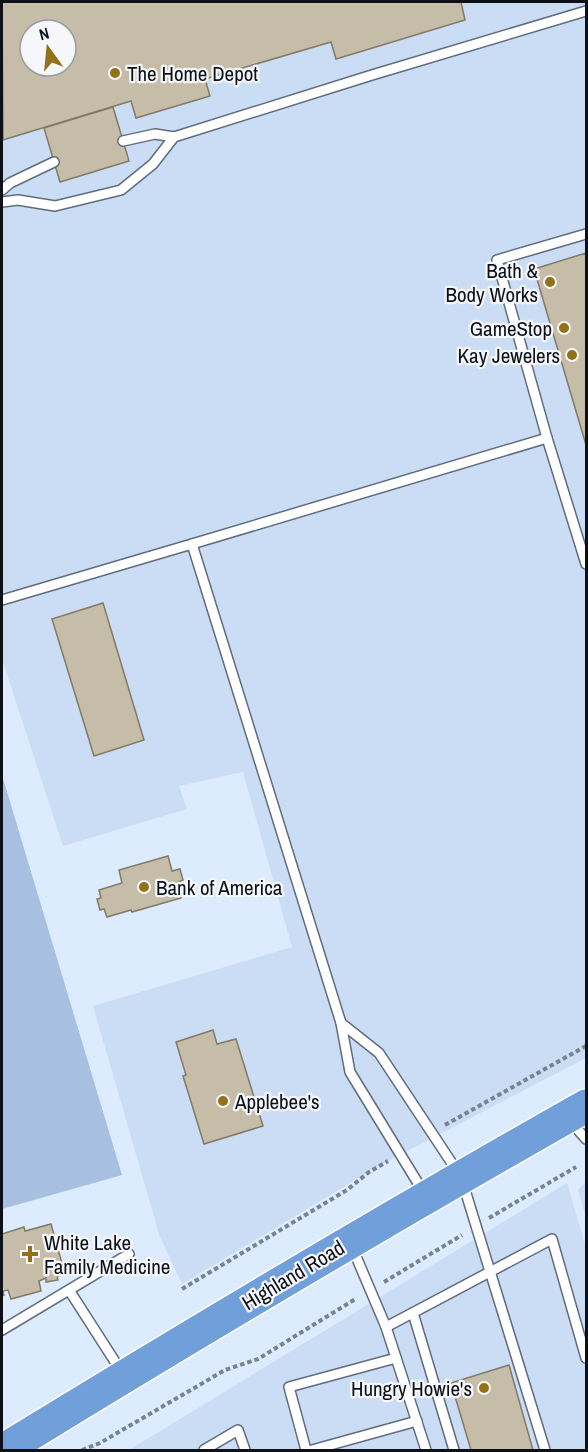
<svg xmlns="http://www.w3.org/2000/svg" width="588" height="1452" font-family="'Archivo Narrow',sans-serif">
<style>
.built{fill:#cbddf5;fill-rule:evenodd}
.green{fill:#a7bfe0}
.building{fill:#c6bda9;stroke:#827a67;stroke-width:1.5;fill-rule:evenodd}
.lines{fill:none;stroke-linecap:round;stroke-linejoin:round}
.lane-casing{stroke:#606c7c;stroke-width:12}
.highway-casing{stroke:#fff;stroke-width:36}
.path{stroke:#79828f;stroke-width:4;stroke-dasharray:4.5 3;stroke-linecap:butt}
.lane{stroke:#fff;stroke-width:9}
.highway{stroke:#719fd9;stroke-width:33}
.poi-dot{fill:#927118;stroke:#f5f7fb;stroke-width:2}
.labels{text-anchor:middle;dominant-baseline:central;stroke-width:4.5;stroke-linejoin:round;paint-order:stroke}
.poi-label{font-size:21px;fill:#0d1117;stroke:#f5f7fb;text-anchor:start}
.street-label{font-size:21px;fill:#0d1117;stroke:#f5f7fb}
</style>
<rect width="100%" height="100%" fill="#ddebfe"/>
<g class="built">
<path d="M 2,2 L 586,2 L 586,1058 L 380,1165 L 182,1284 L 160,1237 L 93,1006 L 292,947 L 243,772 L 179,786 L 187,809 L 63,846 L 2,659 ZM 30,30 L 66,30 L 66,66 L 30,66 Z"/>
<polygon points="586,1181 586,1218 578,1190"/>
<polygon points="567,1183 586,1247 586,1450 129,1450"/>
</g>
<polygon class="green" points="2,775 122,1175 2,1209"/>
<g class="building">
<path d="M 2,2 L 461,2 L 465,20 L 336,59 L 331,42 L 205,79 L 210,96 L 136,118 L 131,101 L 3,140 ZM 30,30 L 66,30 L 66,66 L 30,66 Z"/>
<polygon points="113,107 129,161 60,182 44,128"/>
<polygon points="586,253 586,445 534,269"/>
<polygon points="103,603 144,740 94,756 52,619"/>
<polygon points="168,856 172,871 180,869 183,880 176,883 181,898 132,912 131,910 107,917 104,909 100,910 97,899 101,898 99,890 122,883 119,870"/>
<polygon points="213,1030 217,1044 236,1039 263,1126 204,1144 183,1076 186,1075 176,1042"/>
<polygon points="51,1224 65,1274 57,1276 58,1280 46,1282 46,1278 39,1281 41,1291 11,1299 8,1290 3,1291 4,1295 2,1296 2,1234 24,1227 25,1231"/>
<polygon points="509,1365 533,1450 471,1450 451,1383"/>
</g>
<g class="lines">
<g class="lane-casing">
<g id="lane">
<polyline points="123,141 155,134 174,137"/>
<polyline points="2,190 10,183 54,162"/>
<polyline points="2,202 18,200 55,206 121,190 153,164 174,137 372,75 586,11"/>
<polyline points="547,438 497,260 586,234"/>
<polyline points="192,544 547,438 586,564"/>
<polyline points="2,600 192,544 341,1023 350,1072 424,1193"/>
<polyline points="341,1023 379,1053 461,1177 545,1450"/>
<polyline points="570,1121 586,1139"/>
<polyline points="352,1247 386,1327 426,1450"/>
<polyline points="69,1290 121,1371"/>
<polyline points="413,1313 454,1450"/>
<polyline points="386,1327 552,1239 586,1358"/>
<polyline points="2,1330 129,1254"/>
<polyline points="204,1450 238,1430 245,1450"/>
<polyline points="306,1450 289,1387 396,1358"/>
<polyline points="312,1450 417,1421"/>
</g>
</g>
<g class="highway-casing">
<path id="highway" d="M 4,1450 C 196,1332 390,1217 586,1106"/>
</g>
<g class="path">
<polyline points="445,1125 586,1046"/>
<polyline points="489,1218 576,1167"/>
<polyline points="384,1282 462,1235"/>
<polyline points="182,1289 347,1190 369,1172 388,1161"/>
<polyline points="82,1450 100,1443 225,1370 258,1359 357,1298"/>
</g>
<use href="#lane" class="lane"/>
<use href="#highway" class="highway"/>
</g>
<g class="poi-dot">
<circle cx="115" cy="73" r="6"/>
<circle cx="550" cy="282" r="6"/>
<circle cx="564" cy="328" r="6"/>
<circle cx="572" cy="355" r="6"/>
<circle cx="144" cy="887" r="6"/>
<circle cx="223" cy="1101" r="6"/>
<path d="M27 1245h6v6h6v6h-6v6h-6v-6h-6v-6h6z"/>
<circle cx="484" cy="1388" r="6"/>
</g>
<g class="labels">
<g class="poi-label">
<text x="127" y="73">The Home Depot</text>
<text x="538" y="270" text-anchor="end">Bath &amp;<tspan x="538" dy="24">Body Works</tspan></text>
<text x="552" y="328" text-anchor="end">GameStop</text>
<text x="560" y="355" text-anchor="end">Kay Jewelers</text>
<text x="156" y="887">Bank of America</text>
<text x="235" y="1101">Applebee's</text>
<text x="44" y="1242">White Lake<tspan x="44" dy="24">Family Medicine</tspan></text>
<text x="472" y="1388" text-anchor="end">Hungry Howie's</text>
</g>
<g class="street-label">
<text transform="translate(293 1275) rotate(-31)">Highland Road</text>
</g>
</g>
<rect width="588" height="1452" fill="none" stroke="#0d1117" stroke-width="6"/>
<g transform="translate(48 48) rotate(345)"><circle r="28" fill="#f5f7fb" stroke="#989ba0" stroke-width="1.5"/>
<path d="M0-4.5L10 22L0 15L-10 22Z" fill="#927118"/>
<text y="-9" font-size="16" font-weight="bold" text-anchor="middle" fill="#0d1117">N</text>
</g>
</svg>
